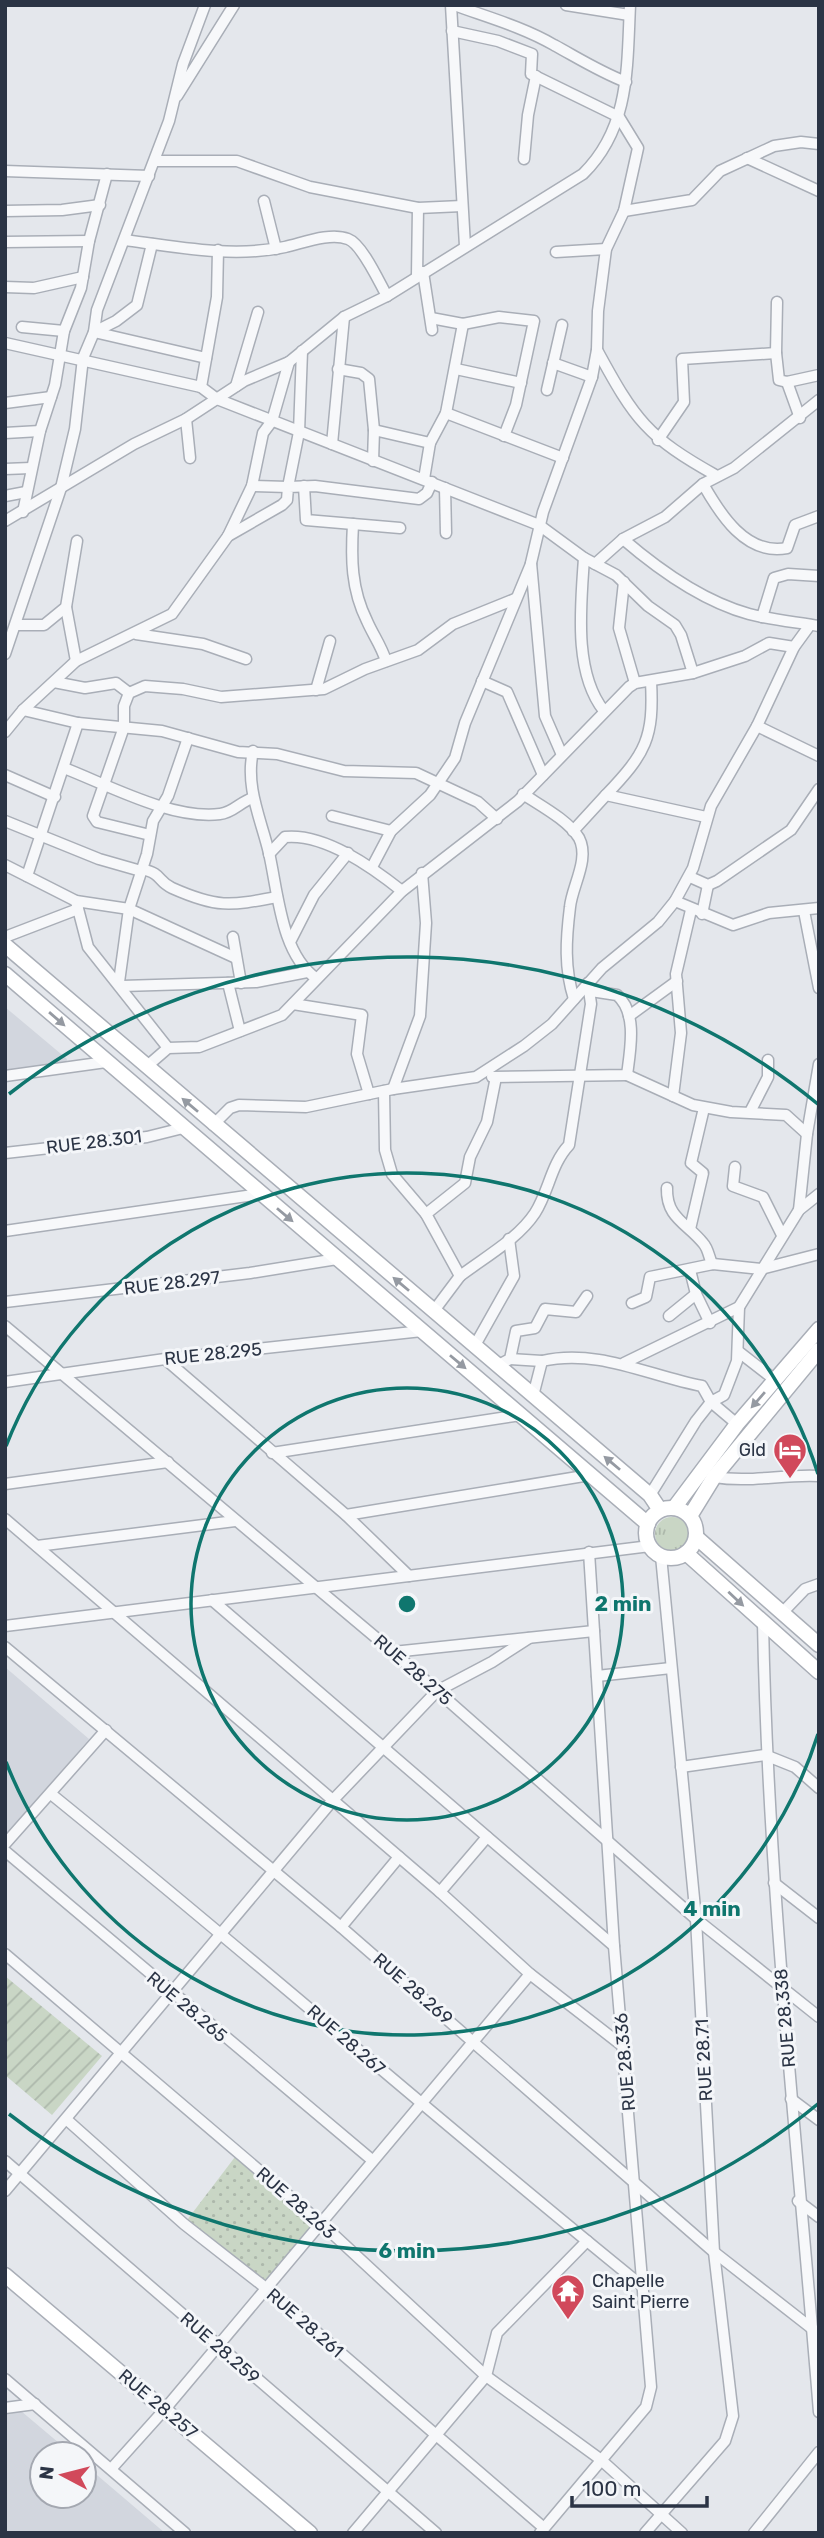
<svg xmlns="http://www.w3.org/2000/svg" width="824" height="2538" font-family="Rubik,sans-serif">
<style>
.built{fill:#d2d6de}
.grass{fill:url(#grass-tufts)}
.park{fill:url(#park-dots)}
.garden{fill:url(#garden-furrows)}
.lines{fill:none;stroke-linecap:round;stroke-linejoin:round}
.street-casing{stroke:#a9aeb7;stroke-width:13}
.secondary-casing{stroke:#a9aeb7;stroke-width:17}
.street{stroke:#f7f8fa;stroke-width:10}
.secondary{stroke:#fff;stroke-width:14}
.oneway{fill:#959aa2}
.ring{fill:none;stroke:#0f766e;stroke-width:3.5}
.labels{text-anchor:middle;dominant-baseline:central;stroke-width:6;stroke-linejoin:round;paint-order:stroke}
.street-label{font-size:18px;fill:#2b3445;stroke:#f4f6f9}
.poi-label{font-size:18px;fill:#2b3445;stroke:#f4f6f9;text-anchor:end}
.centre{fill:#0f766e;stroke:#f4f6f9;stroke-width:3.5}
.ring-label{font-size:21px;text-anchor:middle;font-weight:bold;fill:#0f766e;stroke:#f4f6f9;stroke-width:6;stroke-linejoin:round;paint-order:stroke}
</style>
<defs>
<pattern id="grass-tufts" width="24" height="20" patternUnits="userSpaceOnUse" patternTransform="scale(1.75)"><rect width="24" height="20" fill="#c9d6c5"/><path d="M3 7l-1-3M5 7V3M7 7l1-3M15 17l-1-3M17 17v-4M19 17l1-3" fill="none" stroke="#adb8ab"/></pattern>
<pattern id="park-dots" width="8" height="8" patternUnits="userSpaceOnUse" patternTransform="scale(1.75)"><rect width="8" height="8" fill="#c9d6c5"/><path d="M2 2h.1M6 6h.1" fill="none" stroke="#adb8ab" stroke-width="1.8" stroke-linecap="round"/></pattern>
<pattern id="garden-furrows" width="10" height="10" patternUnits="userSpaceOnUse" patternTransform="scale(1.75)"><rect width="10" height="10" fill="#c9d6c5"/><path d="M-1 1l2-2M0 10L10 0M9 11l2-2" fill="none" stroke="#adb8ab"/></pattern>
</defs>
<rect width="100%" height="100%" fill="#e4e7ec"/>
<g class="built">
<polygon points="5,1007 67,1059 66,1064 5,1071"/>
<polygon points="5,1667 89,1739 5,1837"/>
<polygon points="21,2411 72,2454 42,2454 42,2496 84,2496 84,2464 165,2533 5,2533 5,2413"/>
</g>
<circle class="grass" cx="672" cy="1534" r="17"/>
<polygon class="park" points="238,2153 315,2223 262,2285 184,2224"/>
<polygon class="garden" points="5,1976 102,2056 52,2115 5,2075"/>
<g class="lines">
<g class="street-casing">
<g id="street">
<polyline points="451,5 465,246"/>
<path d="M 454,5 C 487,17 523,27 554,45 C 578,58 600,72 626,82"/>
<polyline points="566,5 629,15"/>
<polyline points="452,31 498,41 532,54 531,74 619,117 638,148 624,211 606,249 598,311 597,350 592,377 543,512 531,563 545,716 562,755"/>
<polyline points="177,96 234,5"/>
<polyline points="747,158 819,191"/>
<polyline points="524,159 528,115 536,76"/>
<polyline points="155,161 237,161 310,187 418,208 462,206"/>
<polyline points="5,171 149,176"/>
<polyline points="264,201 276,249"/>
<polyline points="5,211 62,210 100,205"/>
<polyline points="624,211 692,200 720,171 774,146 801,142 819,144"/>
<path d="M 125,240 C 176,247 234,258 285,247 C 303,243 330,232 348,239 C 362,244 379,282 387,296"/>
<polyline points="5,242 89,241"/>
<polyline points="152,244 137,305 116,321 94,332 206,358"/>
<polyline points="218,250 217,297 201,387 217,399 539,525 584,558 616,575 648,606 675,625 681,635 693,673"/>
<polyline points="556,252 606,249"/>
<polyline points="423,272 432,330"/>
<polyline points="417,276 418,208"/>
<polyline points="5,287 34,288 83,277"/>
<polyline points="777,302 776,353 779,380 787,382 819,375"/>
<polyline points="431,318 463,324 499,317 534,321 516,405 504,436"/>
<polyline points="22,327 64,331"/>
<polyline points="5,343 201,387"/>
<path d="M 597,350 C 635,420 647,437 717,476"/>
<polyline points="553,363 592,377"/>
<polyline points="338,369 361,373 369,379 374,430"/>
<polyline points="456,369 521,383"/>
<polyline points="787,382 800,418"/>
<polyline points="236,386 258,312"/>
<polyline points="547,390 562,325"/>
<polyline points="5,403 51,397"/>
<polyline points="446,413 563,458"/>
<polyline points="186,419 190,458"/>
<polyline points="5,433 40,431"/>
<polyline points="658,440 684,402 682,359 776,353"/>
<polyline points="332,444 344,317"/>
<polyline points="373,461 374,430 430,443"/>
<polyline points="5,469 31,468"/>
<polyline points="424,479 430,443 446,413 463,324"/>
<path d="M 703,484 C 720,514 746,556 787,548 L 795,525 L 819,516"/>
<polyline points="252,486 288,487 299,432 302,351"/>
<polyline points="304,486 306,520 400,528"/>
<polyline points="445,488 446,533"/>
<polyline points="5,496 26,492"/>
<polyline points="23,512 40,431 55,385 64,331 81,288 89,241 107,174"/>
<path d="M 5,521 L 134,444 L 186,419 L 244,381 L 289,362 L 344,317 L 387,296 L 583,174 C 630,128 627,67 630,5"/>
<path d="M 353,524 C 351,558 351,589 367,621 C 373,635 381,645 386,661"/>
<polyline points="228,536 252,486 263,433 272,421 289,362"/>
<path d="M 623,539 C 659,570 702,601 749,614 C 772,620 796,622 819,626"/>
<path d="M 584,558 C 581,605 573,672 604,711"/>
<polyline points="595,564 623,539 665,517 703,484 734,468 819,400"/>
<polyline points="624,582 619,628 635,683"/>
<polyline points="66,607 76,661"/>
<polyline points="762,617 774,578 788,574 819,576"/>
<polyline points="16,625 44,625 66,607 77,541"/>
<polyline points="810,625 794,647 757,726 819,756"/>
<polyline points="136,634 203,644 246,659"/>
<polyline points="5,654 61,488 75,429 83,358 94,332 97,310 169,121 183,64 205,5"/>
<polyline points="482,681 507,692 543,775"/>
<polyline points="54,682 85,688 116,683 129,693"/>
<polyline points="316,690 330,641"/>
<polyline points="23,710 78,723 162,731 238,752 277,754 344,771 416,773 478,802 497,819"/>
<polyline points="5,732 23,710 76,661 172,614 228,536 282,505 287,500 288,487 315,486 419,499 427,493 432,482"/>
<path d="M 253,751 C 245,787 261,819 269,853 C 278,892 281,954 316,978"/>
<path d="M 64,768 C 108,785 172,820 220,814 C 233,813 241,801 253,798"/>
<polyline points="5,775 55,797"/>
<path d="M 523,794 C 541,806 568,820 579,838 C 590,859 572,886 570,907 C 566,939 564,968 574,999"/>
<path d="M 606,795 C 646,753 654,738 651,681"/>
<polyline points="332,816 391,831"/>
<polyline points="5,821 99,859 141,871"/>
<polyline points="573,831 606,795 706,817"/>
<polyline points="150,835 97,822 93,816 124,727 124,706 129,693 145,686 183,689 221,697 324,689 365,669 418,650 453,624 515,599"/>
<path d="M 269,854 L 285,837 C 325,833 373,868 402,891"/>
<polyline points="5,865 76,901 129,909 236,958"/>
<polyline points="372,867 391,831 430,795 455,758 465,723 531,564"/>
<path d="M 142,869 C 163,874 157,881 172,888 C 217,908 229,906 277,897"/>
<polyline points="27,876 78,723"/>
<polyline points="690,877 708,885 717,881 791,830 819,789"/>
<polyline points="76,901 88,947 168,1048"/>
<polyline points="675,901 733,925 769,913 819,908"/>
<polyline points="804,911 819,988"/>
<polyline points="702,914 708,885"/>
<polyline points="5,937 78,909"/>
<polyline points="233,937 241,983"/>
<polyline points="291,940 314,895 348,853"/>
<polyline points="119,982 129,909 147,854 153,821 168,796 188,738"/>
<polyline points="228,983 240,1031"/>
<polyline points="122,986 256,982 307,972"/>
<polyline points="293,1004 362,1015 357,1054 369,1094"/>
<polyline points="629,1016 677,981"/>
<polyline points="146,1067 168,1048 199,1047 282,1015 402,891 518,801 629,687 635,683 693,673 745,656 769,643 794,647"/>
<polyline points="627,1075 693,1105 731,1112 786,1115 807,1134"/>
<polyline points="5,1076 106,1062"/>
<path d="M 492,1077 L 627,1075 C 630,1051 638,1013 617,995 L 591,991"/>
<polyline points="393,1089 420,1016 426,923 422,873"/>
<polyline points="384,1091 385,1150 392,1174 426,1214"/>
<polyline points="673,1096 681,1033 676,974 691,910"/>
<polyline points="750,1112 768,1077 768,1060"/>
<polyline points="213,1125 230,1108 239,1105 306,1107 393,1089 476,1077 524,1046 552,1024 602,968 658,922 675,901 693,868 711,806 757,726"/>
<polyline points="5,1153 147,1137 183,1128"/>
<polyline points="735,1167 733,1186 763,1197 782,1235"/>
<path d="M 667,1188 C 666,1218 687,1223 703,1243 C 708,1248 709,1257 712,1264"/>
<polyline points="799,1210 807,1134 819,1064"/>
<polyline points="690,1229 703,1173 691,1163 704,1108"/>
<polyline points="5,1231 260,1194"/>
<polyline points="690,1270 696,1294 710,1323"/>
<path d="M 460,1276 C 485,1257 518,1239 535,1213 C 549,1191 551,1164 569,1145 L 591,1004 L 588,983"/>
<polyline points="5,1302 250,1273 337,1259"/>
<polyline points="632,1303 646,1297 650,1277 713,1264 761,1269 819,1254"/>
<polyline points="433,1312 460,1276 426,1214 465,1183 470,1157 487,1122 496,1077"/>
<polyline points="669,1316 696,1294"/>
<polyline points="5,1326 393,1652 696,1919 819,2017"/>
<polyline points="474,1347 514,1276 509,1239"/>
<polyline points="739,1352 775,1380"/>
<polyline points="165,1359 346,1515 409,1576"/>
<polyline points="510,1359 542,1361"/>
<polyline points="624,1363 739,1307 799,1210 819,1194"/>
<polyline points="497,1366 510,1359 516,1331 535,1328 545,1309 576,1312 587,1296"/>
<polyline points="5,1382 165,1359 422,1331"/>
<path d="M 533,1396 L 542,1361 C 597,1348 649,1376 702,1386 L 711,1402 L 737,1424"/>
<polyline points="272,1453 521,1415"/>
<path d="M 714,1477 C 750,1483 783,1474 819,1476"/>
<polyline points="5,1484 168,1462"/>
<polyline points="650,1495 696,1421 711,1402 724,1395 737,1361 739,1307"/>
<polyline points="346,1515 590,1475"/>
<polyline points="5,1519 440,1892 530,1974 624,2047"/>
<polyline points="37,1546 235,1521"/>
<polyline points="212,1600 614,1946"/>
<polyline points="782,1613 805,1589 819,1584"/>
<path d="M 763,1623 C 768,1887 798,2149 819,2412"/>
<polyline points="5,1626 650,1546"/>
<polyline points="5,1647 341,1927 714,2252 819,2334"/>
<polyline points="393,1652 594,1631"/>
<polyline points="597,1676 671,1668"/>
<polyline points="681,1767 765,1755 795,1767 819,1788"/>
<path d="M 51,1794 C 250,1955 442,2124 641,2285"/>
<polyline points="5,1844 106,1730"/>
<polyline points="5,1851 372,2160"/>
<polyline points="774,1883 819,1918"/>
<polyline points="440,1892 487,1837"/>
<polyline points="341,1927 399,1857"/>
<polyline points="5,1954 321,2223 486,2376 600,2459 682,2533"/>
<polyline points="791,2099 819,2120"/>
<polyline points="66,2119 184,2224 262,2285 544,2528"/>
<polyline points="5,2161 436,2533"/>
<polyline points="5,2191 333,1800 437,1691 492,1662 529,1638"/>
<polyline points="798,2201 819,2217"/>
<polyline points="5,2379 185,2533"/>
<polyline points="5,2408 35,2404"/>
<polyline points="112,2468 165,2409 530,1974"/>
<polyline points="353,2533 486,2376 497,2333 587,2241"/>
<polyline points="540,2533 646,2407 651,2387 614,1946 589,1552"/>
<polyline points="645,2533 725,2441 733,2416 714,2252 696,1919 661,1556"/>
<polyline points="754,2533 819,2452"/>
</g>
</g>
<g class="secondary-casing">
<g id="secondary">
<polyline points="5,945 650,1495 660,1510"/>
<polyline points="5,974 648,1524"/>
<circle cx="671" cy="1533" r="25"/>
<polyline points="674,1508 737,1424 819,1329"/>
<polyline points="690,1516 714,1477 819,1350"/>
<polyline points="696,1537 819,1645"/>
<polyline points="686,1553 819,1672"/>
<polyline points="5,2275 310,2533"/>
</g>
</g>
<use href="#street" class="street"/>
<use href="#secondary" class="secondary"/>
</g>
<defs><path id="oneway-solid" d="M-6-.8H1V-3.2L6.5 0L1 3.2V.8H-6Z" transform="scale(1.75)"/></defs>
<g class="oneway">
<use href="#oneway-solid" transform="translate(57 1019) rotate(41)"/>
<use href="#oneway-solid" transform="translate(190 1105) rotate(-140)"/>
<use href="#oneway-solid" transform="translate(285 1215) rotate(40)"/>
<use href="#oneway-solid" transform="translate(401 1284) rotate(-140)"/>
<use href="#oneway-solid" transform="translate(458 1362) rotate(40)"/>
<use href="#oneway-solid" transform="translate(758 1400) rotate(131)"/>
<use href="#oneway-solid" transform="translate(612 1463) rotate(-140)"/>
<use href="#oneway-solid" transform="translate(736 1599) rotate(43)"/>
</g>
<g class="ring">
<circle cx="407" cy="1604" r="216"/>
<path d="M818 1734A431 431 0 0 1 6 1762M6 1446A431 431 0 0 1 818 1474"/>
<path d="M819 2103A647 647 0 0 1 9 2114M9 1094A647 647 0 0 1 819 1105"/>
</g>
<defs>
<g id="hotel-pin" transform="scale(1.75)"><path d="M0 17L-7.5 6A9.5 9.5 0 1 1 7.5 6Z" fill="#d1495b" stroke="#f4f6f9"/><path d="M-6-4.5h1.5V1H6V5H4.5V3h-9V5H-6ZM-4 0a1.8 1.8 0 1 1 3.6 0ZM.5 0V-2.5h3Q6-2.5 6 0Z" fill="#fff"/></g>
<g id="temple-pin" transform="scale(1.75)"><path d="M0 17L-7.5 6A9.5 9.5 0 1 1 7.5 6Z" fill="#d1495b" stroke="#f4f6f9"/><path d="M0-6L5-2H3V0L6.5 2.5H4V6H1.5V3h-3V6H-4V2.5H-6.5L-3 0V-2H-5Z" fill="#fff"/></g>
</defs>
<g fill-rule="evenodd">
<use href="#hotel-pin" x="790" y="1450"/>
<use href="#temple-pin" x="568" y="2291"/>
</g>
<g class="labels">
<g class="street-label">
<text transform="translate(94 1142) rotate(-7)">RUE 28.301</text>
<text transform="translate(172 1283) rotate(-7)">RUE 28.297</text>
<text transform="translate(213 1354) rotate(-6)">RUE 28.295</text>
<text transform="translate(413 1670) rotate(41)">RUE 28.275</text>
<text transform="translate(413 1989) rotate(41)">RUE 28.269</text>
<text transform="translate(187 2007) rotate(40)">RUE 28.265</text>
<text transform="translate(785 2018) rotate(-95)">RUE 28.338</text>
<text transform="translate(346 2040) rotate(41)">RUE 28.267</text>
<text transform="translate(704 2060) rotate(-93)">RUE 28.71</text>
<text transform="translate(625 2062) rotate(-95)">RUE 28.336</text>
<text transform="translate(296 2203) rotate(41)">RUE 28.263</text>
<text transform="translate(305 2323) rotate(41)">RUE 28.261</text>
<text transform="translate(220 2348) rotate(41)">RUE 28.259</text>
<text transform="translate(158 2404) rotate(40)">RUE 28.257</text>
</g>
<g class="poi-label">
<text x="766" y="1450">Gld</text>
<text x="592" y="2281" text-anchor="start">Chapelle<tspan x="592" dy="21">Saint Pierre</tspan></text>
</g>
</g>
<circle cx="407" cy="1604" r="10" class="centre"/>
<g class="ring-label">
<text x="623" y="1611">2 min</text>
<text x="712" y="1916">4 min</text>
<text x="407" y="2258">6 min</text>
</g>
<rect width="824" height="2538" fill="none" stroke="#2b3445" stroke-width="14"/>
<g transform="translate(63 2475) rotate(277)"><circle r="33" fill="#f4f6f9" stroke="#a4a8b1" stroke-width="2"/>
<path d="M0-5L12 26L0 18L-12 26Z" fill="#d1495b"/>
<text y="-10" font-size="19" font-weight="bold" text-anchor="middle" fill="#2b3445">N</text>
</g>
<path d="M572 2496v10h135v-10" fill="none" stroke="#2b3445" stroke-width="3.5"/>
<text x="582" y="2496" font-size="21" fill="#2b3445" stroke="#f4f6f9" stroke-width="5" paint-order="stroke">100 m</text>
</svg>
